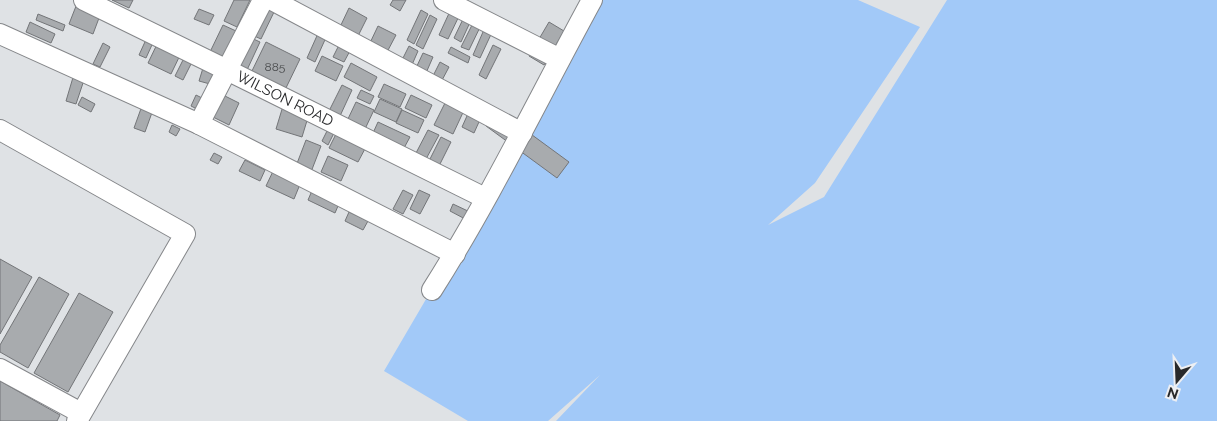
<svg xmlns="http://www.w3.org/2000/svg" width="1217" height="421" font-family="Raleway,sans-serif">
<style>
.water{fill:#a2c9f8}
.building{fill:#a8abae;stroke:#737578}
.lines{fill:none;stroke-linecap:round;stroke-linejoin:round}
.street-casing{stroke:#85878a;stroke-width:22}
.street{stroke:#fff;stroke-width:20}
.labels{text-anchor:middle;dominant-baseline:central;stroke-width:4.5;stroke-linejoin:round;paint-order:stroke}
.number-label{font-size:12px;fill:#484a4c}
.street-label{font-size:15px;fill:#28292b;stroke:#edeff3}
</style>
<rect width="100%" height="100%" fill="#dfe2e5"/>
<polygon class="water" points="601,0 858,0 920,27 815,183 768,225 824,197 947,0 1217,0 1217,421 556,421 600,375 548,421 468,421 384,371"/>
<g class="building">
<polygon points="112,0 133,0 129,8"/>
<polygon points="234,0 250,0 237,27 224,21"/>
<polygon points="256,0 275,10 261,39 241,30"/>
<polygon points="393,0 406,0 400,11 390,5"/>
<polygon points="78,1 102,10 93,34 69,24"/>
<polygon points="349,8 367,18 358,36 340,27"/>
<polygon points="199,9 214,15 209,25 194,19"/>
<polygon points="451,9 460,14 448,39 439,35"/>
<polygon points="421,10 428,14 414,44 407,40"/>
<polygon points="38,14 65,25 63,31 36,20"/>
<polygon points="430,15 437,19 423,49 416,45"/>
<polygon points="465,15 472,18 461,42 454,38"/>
<polygon points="476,17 483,21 469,50 461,47"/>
<polygon points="30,22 55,34 51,43 26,32"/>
<polygon points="549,22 564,31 544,65 529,56"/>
<polygon points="223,25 260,42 247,70 210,52"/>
<polygon points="486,25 494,28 480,58 473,55"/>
<polygon points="378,26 396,35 386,54 369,45"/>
<polygon points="320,29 328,33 315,62 307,58"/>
<polygon points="149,33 156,36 146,58 139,55"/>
<polygon points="160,38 183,49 171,74 148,63"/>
<polygon points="341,41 352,47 344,62 333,57"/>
<polygon points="266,42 300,59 284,92 250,75"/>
<polygon points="103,43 110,47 100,67 93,64"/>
<polygon points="493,45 501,49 486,79 479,75"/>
<polygon points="409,46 418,51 411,67 401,62"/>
<polygon points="451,47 470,57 468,63 448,53"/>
<polygon points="187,52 195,56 183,80 175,76"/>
<polygon points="423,53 433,57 426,73 416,68"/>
<polygon points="322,56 343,66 336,81 315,71"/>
<polygon points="440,62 449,67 440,84 431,80"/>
<polygon points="351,63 377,77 370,91 344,77"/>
<polygon points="203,68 214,72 210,84 199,81"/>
<polygon points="74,74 85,77 76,104 66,101"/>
<polygon points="384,84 406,94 400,107 378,97"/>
<polygon points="342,85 352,90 340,116 329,111"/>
<polygon points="361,90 374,96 370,104 357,98"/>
<polygon points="221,94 239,103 229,125 191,106 196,95 216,105"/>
<polygon points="411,95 432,105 426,118 405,108"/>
<polygon points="82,97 95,104 91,112 78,105"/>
<polygon points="448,97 466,106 453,134 434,125"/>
<polygon points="380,99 402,109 396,122 374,112"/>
<polygon points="356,102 374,110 365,129 347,121"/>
<polygon points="143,103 154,107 145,132 134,128"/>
<polygon points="283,106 309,114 302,137 276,129"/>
<polygon points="471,107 483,113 474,133 462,127"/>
<polygon points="402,110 424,120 418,133 396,123"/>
<polygon points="498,110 569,162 557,178 486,126"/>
<polygon points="378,122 410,137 404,148 373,133"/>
<polygon points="331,123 337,127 328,145 322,141"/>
<polygon points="172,125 180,129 176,136 169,132"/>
<polygon points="338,130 367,145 358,162 329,148"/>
<polygon points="428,130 439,135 426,159 416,153"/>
<polygon points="441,137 451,142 439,166 429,161"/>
<polygon points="306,140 321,146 311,172 296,166"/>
<polygon points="214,153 222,157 218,164 210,160"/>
<polygon points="328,156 348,165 341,181 321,172"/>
<polygon points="245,160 265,170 260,181 239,171"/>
<polygon points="276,165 303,177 294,199 266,186"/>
<polygon points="317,179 344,192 335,213 308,200"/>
<polygon points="403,190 413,195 403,214 393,209"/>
<polygon points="419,190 430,195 420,214 410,209"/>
<polygon points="453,204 470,212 467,220 450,211"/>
<polygon points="349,212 368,221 363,230 345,221"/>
<polygon points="0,259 32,277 0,334"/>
<polygon points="39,277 69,294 28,368 0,352 0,345"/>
<polygon points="79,293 113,312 68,392 34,373"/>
<polygon points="0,381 60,415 57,421 0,421"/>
</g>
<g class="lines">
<g class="street-casing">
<g id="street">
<path id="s1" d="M 84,0 L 227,70 L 485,198"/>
<polyline points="272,0 522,133"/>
<polyline points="444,0 560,59"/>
<polyline points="0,34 199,124 455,254"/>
<polyline points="199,124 263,0"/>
<polyline points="0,130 185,234 77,421"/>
<path d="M 432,290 C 491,197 539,97 592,0"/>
<polyline points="0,369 81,413"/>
</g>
</g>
<use href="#street" class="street"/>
</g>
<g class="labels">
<g class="number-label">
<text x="275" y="67">885</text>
</g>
<g class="street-label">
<text stroke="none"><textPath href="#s1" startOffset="224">WILSON ROAD</textPath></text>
</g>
</g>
<g transform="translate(1177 381) rotate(199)" stroke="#edeff3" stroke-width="4" paint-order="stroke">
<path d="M0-4L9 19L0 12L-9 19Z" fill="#28292b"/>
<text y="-8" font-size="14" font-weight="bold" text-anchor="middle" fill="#28292b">N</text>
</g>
</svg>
